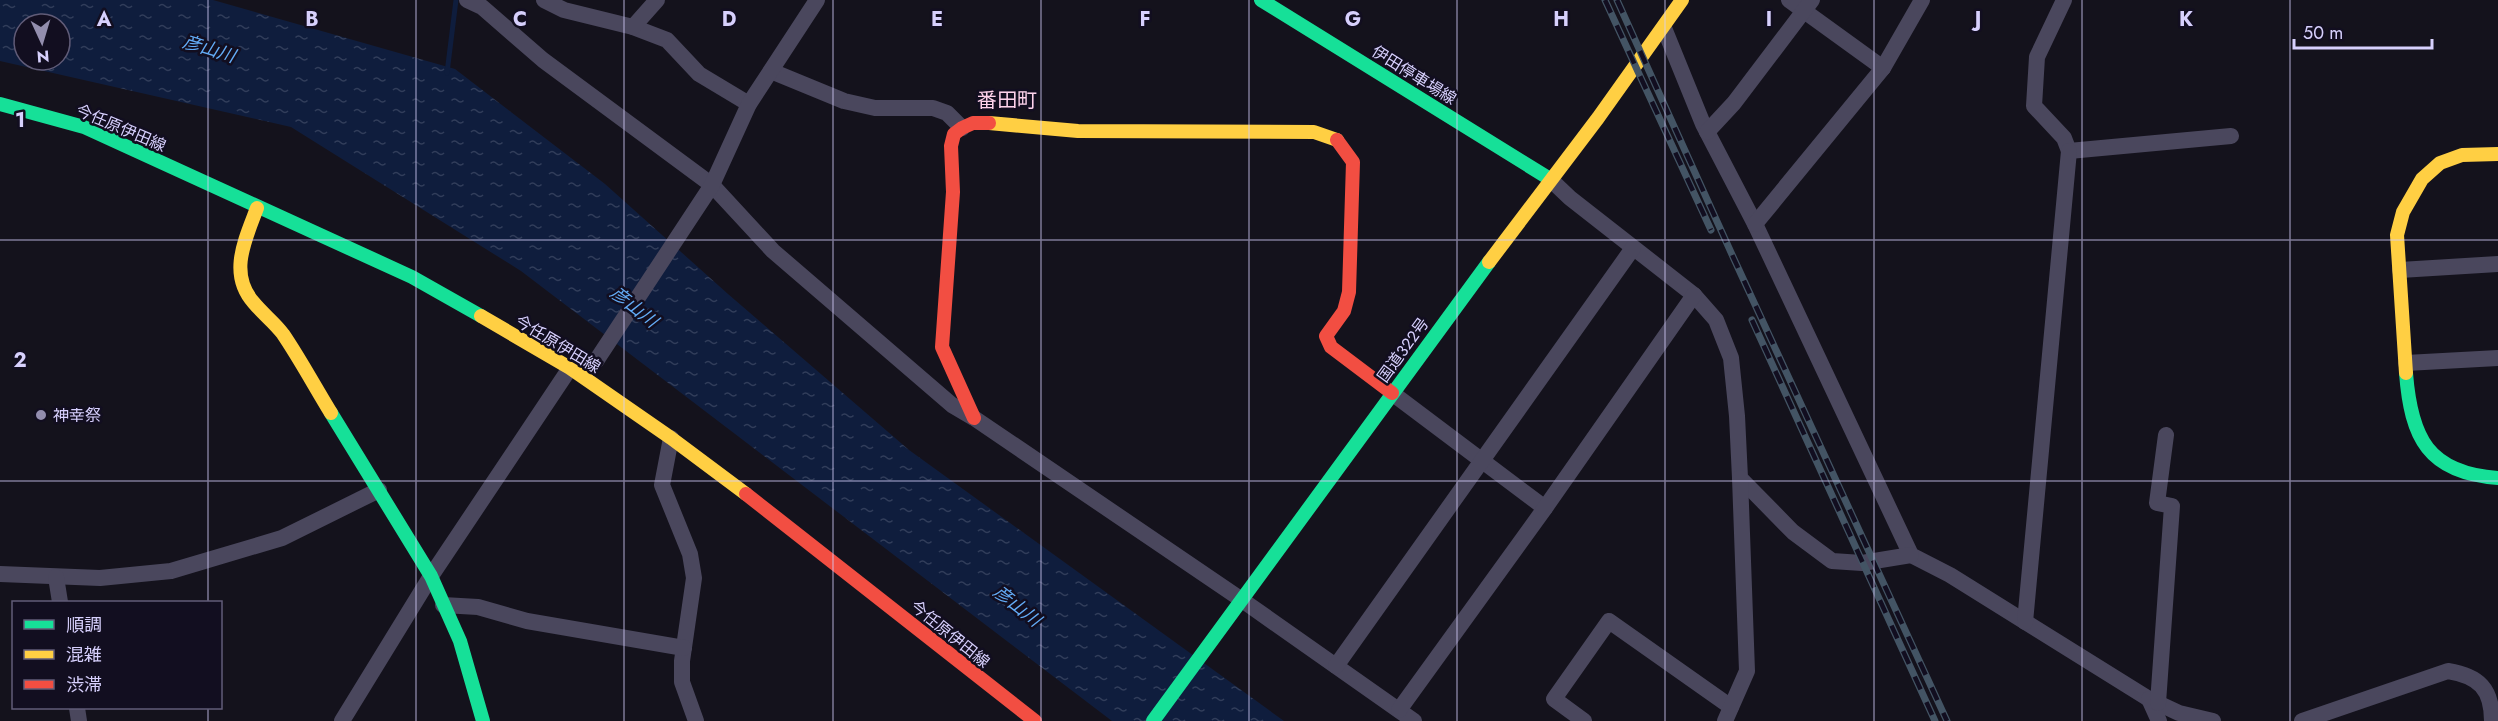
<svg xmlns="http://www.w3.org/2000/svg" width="2498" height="721" font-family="Jost,'Noto Sans JP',sans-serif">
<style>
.water{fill:url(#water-ripples);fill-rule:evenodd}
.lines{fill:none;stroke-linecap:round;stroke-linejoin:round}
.stream{stroke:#0f1d3d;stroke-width:5}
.street{stroke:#4a475d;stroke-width:16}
.fast{stroke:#16e098;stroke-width:14}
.slow{stroke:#ffcf43;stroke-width:14}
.jam{stroke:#f24e42;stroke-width:14}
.rail-casing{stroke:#435464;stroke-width:7}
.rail{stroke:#120e20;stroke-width:4.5;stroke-dasharray:14;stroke-linecap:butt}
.grid{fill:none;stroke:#d7d0fd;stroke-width:1.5;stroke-opacity:0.55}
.poi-dot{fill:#938eae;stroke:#120e20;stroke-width:2}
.labels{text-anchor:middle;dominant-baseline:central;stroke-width:5;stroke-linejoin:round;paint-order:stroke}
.street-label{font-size:16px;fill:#d7d0fd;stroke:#120e20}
.poi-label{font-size:16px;fill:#d7d0fd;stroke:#120e20;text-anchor:start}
.water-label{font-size:18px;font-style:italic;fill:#63acf7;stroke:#120e20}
.quarter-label{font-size:20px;fill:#fdd2eb;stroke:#120e20}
.grid-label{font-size:20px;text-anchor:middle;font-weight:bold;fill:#d7d0fd;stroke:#120e20;stroke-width:5;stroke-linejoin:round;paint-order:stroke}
</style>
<defs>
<pattern id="water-ripples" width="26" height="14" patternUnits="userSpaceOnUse" patternTransform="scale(1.5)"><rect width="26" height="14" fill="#0f1d3d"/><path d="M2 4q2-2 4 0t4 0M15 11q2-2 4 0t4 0" fill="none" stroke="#313d5a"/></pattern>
</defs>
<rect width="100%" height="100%" fill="#14121c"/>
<path class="water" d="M 0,0 L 213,0 L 455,69 L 605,184 L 728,294 L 909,450 L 1284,721 L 1112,721 L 521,271 L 291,127 L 0,61 ZM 24,24 L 60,24 L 60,60 L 24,60 Z"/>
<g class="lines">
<polyline class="stream" points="447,73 456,0"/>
<g class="street">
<polyline points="467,0 482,7 543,60 712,185 773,251 952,405 974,418 1242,600 1414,721"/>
<polyline points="544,0 564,10 633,27 667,40 699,74 749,104"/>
<polyline points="1789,0 1883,68"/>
<polyline points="2064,0 2037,57 2034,106 2064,138 2069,151 2231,136"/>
<polyline points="633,27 657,0"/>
<polyline points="1664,28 1703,124 1755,224 1911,555 1950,575 2149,699 2179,713 2213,721"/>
<polyline points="771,71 844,101 875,108 933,108 947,113 962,128"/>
<polyline points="1707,132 1734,103 1812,0"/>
<polyline points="1550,179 1570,198 1694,295 1716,320 1731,358 1737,416 1740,478 1793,532 1832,561 1862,563 1911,555"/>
<polyline points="1755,224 1883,68 1922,0"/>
<polyline points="2400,270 2498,264"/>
<polyline points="2406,363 2498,358"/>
<polyline points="1392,393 1545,508"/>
<polyline points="671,438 662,485 690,554 694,578 682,661 682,682 696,721"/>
<polyline points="0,574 100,578 171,571 282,538 379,490"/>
<polyline points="56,577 60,602"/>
<polyline points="443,605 478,607 527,621 684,648"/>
<polyline points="2025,622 2069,151"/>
<polyline points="1336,666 1633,248"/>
<polyline points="2149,699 2159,721"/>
<polyline points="2158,703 2172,506 2157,503 2166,435"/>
<polyline points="77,708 79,721"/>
<polyline points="1399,710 1545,508 1694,295"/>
<polyline points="342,721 431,576 570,368 596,361 712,185 749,104 817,0"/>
<polyline points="1584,721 1554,699 1609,621 1731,707"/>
<polyline points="1725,721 1747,671 1740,478"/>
<path d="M 2302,721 L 2448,671 C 2479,676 2492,689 2492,721"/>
</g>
<g class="fast">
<polyline points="1261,0 1550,179"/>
<polyline points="0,104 84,127 412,277 481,316"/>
<path d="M 2406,373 C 2411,438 2428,473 2498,478"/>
<polyline points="331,413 431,576 460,641 483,721"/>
<polyline points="1153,721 1489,262"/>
</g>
<g class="slow">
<polyline points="989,123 1078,131 1314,132 1337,140"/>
<path d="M 257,208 C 245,240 228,274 254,303 C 263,314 275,323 283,334 C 300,359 315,387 331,413"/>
<polyline points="1489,262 1598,118 1682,0"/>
<polyline points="481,316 570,368 671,438 746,494"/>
<polyline points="2406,373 2397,235 2403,212 2422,179 2440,163 2462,155 2498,154"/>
</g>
<g class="jam">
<polyline points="1337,140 1353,162 1349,292 1344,311 1326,336 1331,347 1392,393"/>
<polyline points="974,418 942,347 953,192 951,146 954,134 962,128 973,123 989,123"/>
<polyline points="746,494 1035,721"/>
</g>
<g class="rail-casing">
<g id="rail">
<polyline points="1605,0 1711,230"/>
<polyline points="1617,0 1734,259 1947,721"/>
<polyline points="1752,320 1935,721"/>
</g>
</g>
<use href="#rail" class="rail"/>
</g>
<path class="grid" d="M 208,0 L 208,602M 416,0 L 416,721M 624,0 L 624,721M 833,0 L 833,721M 1041,0 L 1041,721M 1249,0 L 1249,721M 1457,0 L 1457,721M 1665,0 L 1665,721M 1874,0 L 1874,721M 2082,0 L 2082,721M 2290,0 L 2290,721M 0,240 L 2498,240M 0,481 L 2498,481M 208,708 L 208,721"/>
<circle class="poi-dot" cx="41" cy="415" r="6"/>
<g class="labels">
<g class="street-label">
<text transform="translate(1414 75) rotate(32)">伊田停車場線</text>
<text transform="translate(121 128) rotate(23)">今任原伊田線</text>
<text transform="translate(558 344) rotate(31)">今任原伊田線</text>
<text transform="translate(1403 350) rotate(-54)">国道322号</text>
<text transform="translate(950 634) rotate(39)">今任原伊田線</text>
</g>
<g class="poi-label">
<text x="53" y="415">神幸祭</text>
</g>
<g class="water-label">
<text transform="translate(209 49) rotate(17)">彦山川</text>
<text transform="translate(634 307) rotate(38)">彦山川</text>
<text transform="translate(1017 606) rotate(38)">彦山川</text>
</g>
<g class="quarter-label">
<text x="1007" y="100">番田町</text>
</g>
</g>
<g class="grid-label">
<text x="104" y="26">A</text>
<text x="312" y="26">B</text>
<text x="520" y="26">C</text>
<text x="729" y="26">D</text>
<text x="937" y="26">E</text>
<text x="1145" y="26">F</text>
<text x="1353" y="26">G</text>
<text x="1561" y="26">H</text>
<text x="1769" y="26">I</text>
<text x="1978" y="26">J</text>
<text x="2186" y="26">K</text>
<text x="20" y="127">1</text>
<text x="20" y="367">2</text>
</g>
<rect x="12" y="601" width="210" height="108" fill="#120e20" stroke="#615c78" stroke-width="1.5"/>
<rect x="24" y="620" width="30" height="9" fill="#16e098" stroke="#615c78" stroke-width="1.5"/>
<text x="66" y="631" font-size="18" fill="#d7d0fd">順調</text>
<rect x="24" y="650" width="30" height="9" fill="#ffcf43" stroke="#615c78" stroke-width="1.5"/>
<text x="66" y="661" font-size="18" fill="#d7d0fd">混雑</text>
<rect x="24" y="680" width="30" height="9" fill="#f24e42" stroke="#615c78" stroke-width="1.5"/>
<text x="66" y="691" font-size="18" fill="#d7d0fd">渋滞</text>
<g transform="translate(42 42) rotate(176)"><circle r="28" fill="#120e20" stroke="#615c78" stroke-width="1.5"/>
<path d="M0-4.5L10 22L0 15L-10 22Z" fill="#938eae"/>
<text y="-9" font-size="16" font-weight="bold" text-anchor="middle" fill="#d7d0fd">N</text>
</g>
<path d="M2294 39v9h138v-9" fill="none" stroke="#d7d0fd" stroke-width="3"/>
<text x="2303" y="39" font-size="18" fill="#d7d0fd" stroke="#120e20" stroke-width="4.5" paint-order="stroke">50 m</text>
</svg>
